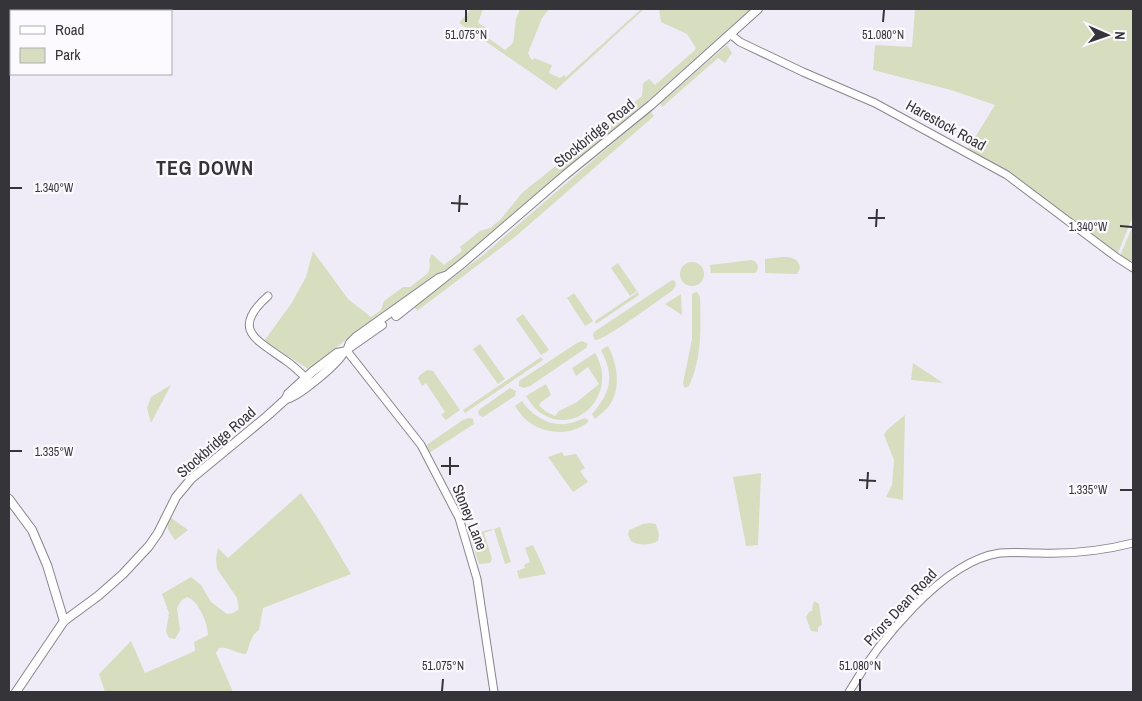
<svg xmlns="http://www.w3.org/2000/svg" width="1142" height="701" font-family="'Archivo Narrow',sans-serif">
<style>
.green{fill:#d7ddbf}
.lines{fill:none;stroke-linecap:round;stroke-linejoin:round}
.tertiary-casing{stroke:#88858f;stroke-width:9}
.secondary-casing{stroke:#88858f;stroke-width:10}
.tertiary{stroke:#fff;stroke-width:7}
.secondary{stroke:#fff;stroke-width:8}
.ticks{fill:none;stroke:#353438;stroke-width:2}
.labels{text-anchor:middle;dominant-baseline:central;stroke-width:4.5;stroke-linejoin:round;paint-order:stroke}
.street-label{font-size:15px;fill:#353438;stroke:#fcfaff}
.district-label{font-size:20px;font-weight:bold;letter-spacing:1px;fill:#353438;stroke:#fcfaff}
.ticks-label{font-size:12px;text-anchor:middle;fill:#353438;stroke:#fcfaff;stroke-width:4.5;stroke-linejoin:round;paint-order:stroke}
</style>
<rect width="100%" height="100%" fill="#efecf8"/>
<g class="green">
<polygon points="471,9 483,9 478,23 487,28 484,35 505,50 513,43 516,19 520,9 549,9 542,18 528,53 531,59 533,60 534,58 552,65 549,73 560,78 564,75 566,77 641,9 644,9 556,90 459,23"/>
<polygon points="659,9 751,9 653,96 565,170 493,233 443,275 402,300 350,336 310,370 264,341 291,304 306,277 313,251 348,299 371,317 381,310 384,301 399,290 403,287 410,287 428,273 430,266 429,260 432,254 444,265 462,251 460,247 480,231 490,228 500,220 523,192 572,153 611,116 631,105 642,96 643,83 649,79 655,85 694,51 696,48 687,34 661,22"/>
<polygon points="915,9 1133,9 1133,216 1118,253 966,152 995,105 951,90 873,70 875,45 912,47"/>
<polygon points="727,45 732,53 725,63 718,58 662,107 660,103"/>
<polygon points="650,111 654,116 515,237 417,311 414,306 482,256"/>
<polygon points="1133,225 1133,264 1120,256"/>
<path d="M 781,257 C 790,257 798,257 800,268 L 797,274 L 765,273 L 765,259 Z"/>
<path d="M 751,260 C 757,261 759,266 757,271 L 755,273 L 711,273 L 710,265 Z"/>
<circle cx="692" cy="274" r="12"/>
<polygon points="618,263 637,291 630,296 611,268"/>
<path d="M 672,280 L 675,281 L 676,285 L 672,291 C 660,299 604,341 595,340 L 593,335 L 594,332 Z"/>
<polygon points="638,292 639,295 596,324 595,321"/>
<path d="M 697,292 L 700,297 C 701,326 702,359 689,386 L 685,388 L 683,383 L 692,339 L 692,295 L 693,293 Z"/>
<polygon points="574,293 593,321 585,326 567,298"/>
<polygon points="681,294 681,295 682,315 665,304"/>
<polygon points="523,314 549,350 541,355 516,319"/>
<polygon points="582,341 588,344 586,348 530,386 524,388 519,386 519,381 577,343"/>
<polygon points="480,344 505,379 498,384 473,349"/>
<path d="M 608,346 C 617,363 622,388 609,406 C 605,411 599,415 595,419 L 592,414 C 611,392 615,377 601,350 Z"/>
<path d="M 595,353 C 620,394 575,440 538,411 C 533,407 530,401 526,396 L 546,384 L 551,395 L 540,403 L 539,405 L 545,411 L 555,416 L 559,411 L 577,402 L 599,384 L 588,367 L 576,376 L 572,368 Z"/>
<polygon points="541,357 543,360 465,413 463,410"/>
<polygon points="913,363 943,383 911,380"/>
<polygon points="427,370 433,371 460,410 446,420 441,415 445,412 426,383 422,386 418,378 420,375"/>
<polygon points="171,385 151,423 147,408 151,397"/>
<polygon points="510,388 516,391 515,396 483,417 479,415 478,411 480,409"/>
<path d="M 522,401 C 531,415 549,426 566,424 C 572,423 579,420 585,418 L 589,421 C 573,436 546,435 529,422 C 523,418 519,412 515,406 Z"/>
<polygon points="905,415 903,500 886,497 892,485 894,460 884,435 887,430"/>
<polygon points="469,418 473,419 474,424 429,453 425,446 463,420"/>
<polygon points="562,452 564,456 576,454 585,468 580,471 588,482 573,492 548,457"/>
<polygon points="761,473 758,545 746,546 733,477"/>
<path d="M 301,493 L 319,520 L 351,574 L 263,608 L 259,630 C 250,636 250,645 246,654 C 236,654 229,646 219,648 L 216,653 L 233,692 L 105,692 L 99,674 L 131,641 L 145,673 L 195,651 L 194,642 L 208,635 C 208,624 199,601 187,597 L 181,601 L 177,608 L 180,630 L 175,639 L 169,638 L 166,632 L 169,613 L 162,594 L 191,577 L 201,585 L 211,602 L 227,614 L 233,613 L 239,609 L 237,598 L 217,569 L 216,558 L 218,548 L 228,558 Z"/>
<path d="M 170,517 L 188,530 L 175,540 C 168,530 165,527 170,517 Z"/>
<path d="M 650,523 L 656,524 L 659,535 L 658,541 C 651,545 637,546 631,541 L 628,535 L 629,530 L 643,524 Z"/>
<polygon points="468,524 474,538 473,534 492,529 493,530 484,533 492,559 490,563 479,564 466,525"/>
<polygon points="500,527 511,562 505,564 494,529"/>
<polygon points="533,545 541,562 546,574 519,579 517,571 525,568 524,565 530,562 525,548"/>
<polygon points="814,601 819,604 822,625 818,627 818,632 811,631 806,617 809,612 813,610 812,608"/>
</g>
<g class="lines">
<g class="tertiary-casing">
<g id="tertiary">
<polyline points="730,34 740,42 803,72 875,103 1007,175 1116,257 1133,268"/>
<path d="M 268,296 C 231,329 255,339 285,360 C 294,366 301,373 309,381"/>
<polyline points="347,351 421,445 459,518 477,579 494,692"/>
<path d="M 849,692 C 877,644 942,561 1000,553 C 1013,552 1026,553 1039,553 C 1070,554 1102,551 1133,543"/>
</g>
</g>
<g class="secondary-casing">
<g id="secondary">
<polyline points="396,316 464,262 565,175 651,105 758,9"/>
<polyline points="349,348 382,325"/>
<path d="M 286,399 C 298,397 337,364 343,353"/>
<polyline points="9,499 32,530 47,565 64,621"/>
<polyline points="16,692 64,621 98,596 123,574 149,546 158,533 176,497 191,479 266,417 286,399 288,394 312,372 337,353 347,351 350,343 356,337 439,278 445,276"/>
</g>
</g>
<use href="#tertiary" class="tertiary"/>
<use href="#secondary" class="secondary"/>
</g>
<path class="ticks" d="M 466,22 L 466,10M 883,22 L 884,10M 10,188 L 22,188M 451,203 L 468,204M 459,212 L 460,195M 868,218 L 885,218M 1120,226 L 1132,227M 876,227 L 877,209M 10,451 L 22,451M 441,466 L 459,466M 450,475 L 450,457M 859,480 L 876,481M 867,489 L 868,472M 1120,490 L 1132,490M 442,691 L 443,679M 860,691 L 860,679"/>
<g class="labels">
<g class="street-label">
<text transform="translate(946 125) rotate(29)">Harestock Road</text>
<text transform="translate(594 133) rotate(-39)">Stockbridge Road</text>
<text transform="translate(216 442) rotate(-41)">Stockbridge Road</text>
<text transform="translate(470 517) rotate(68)">Stoney Lane</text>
<text transform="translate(900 607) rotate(-47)">Priors Dean Road</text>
</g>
<g class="district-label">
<text x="205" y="167">TEG DOWN</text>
</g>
</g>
<g class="ticks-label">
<text x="466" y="39">51.075°N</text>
<text x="883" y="39">51.080°N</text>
<text x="54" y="192">1.340°W</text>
<text x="1088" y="231">1.340°W</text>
<text x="54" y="456">1.335°W</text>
<text x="1088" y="494">1.335°W</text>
<text x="443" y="670">51.075°N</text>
<text x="860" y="670">51.080°N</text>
</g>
<rect width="1142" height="701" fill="none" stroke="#353438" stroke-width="20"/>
<rect x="10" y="10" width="162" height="65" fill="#fcfaff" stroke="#acabaf"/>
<rect x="20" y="26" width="25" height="8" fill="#ffffff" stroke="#acabaf"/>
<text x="55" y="35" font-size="15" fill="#353438">Road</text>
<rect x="20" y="48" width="25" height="15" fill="#d7ddbf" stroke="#acabaf"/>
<text x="55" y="60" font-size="15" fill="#353438">Park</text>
<g transform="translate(1107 35) rotate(92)" stroke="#fcfaff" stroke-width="4" paint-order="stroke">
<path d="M0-4L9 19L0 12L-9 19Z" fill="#353438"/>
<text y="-8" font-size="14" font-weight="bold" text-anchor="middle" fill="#353438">N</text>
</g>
</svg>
